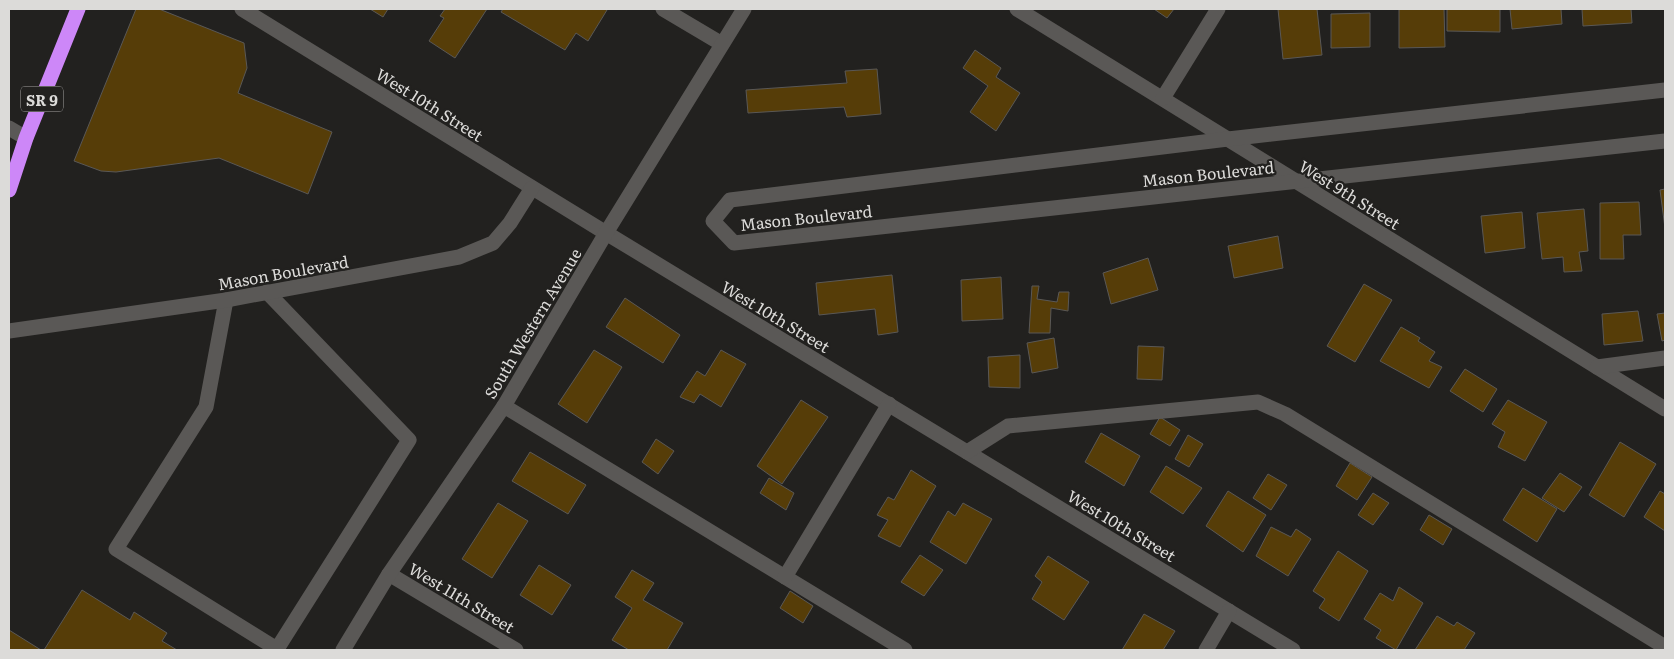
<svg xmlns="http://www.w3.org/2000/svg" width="1674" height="659" font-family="Literata,serif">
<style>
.building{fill:#563d08;stroke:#5a5856}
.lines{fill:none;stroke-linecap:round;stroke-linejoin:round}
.minor{stroke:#5a5856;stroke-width:15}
.highway{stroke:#cd87f8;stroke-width:15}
.labels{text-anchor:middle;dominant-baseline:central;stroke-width:4.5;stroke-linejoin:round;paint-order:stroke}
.shield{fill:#22211f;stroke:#a4a3a1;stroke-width:1}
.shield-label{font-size:15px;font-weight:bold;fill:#dcdbd9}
.street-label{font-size:16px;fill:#dcdbd9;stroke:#22211f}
</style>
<rect width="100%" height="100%" fill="#22211f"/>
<g class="building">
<polygon points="136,9 159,9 244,43 247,68 238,93 332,132 308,194 219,158 116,172 101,171 74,161"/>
<polygon points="370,9 388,9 383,17"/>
<polygon points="445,9 487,9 455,58 429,41 444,18 440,16"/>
<polygon points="503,9 606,9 607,10 588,41 576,33 565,50 501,12"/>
<polygon points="1154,9 1174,9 1167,18"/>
<polygon points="1278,9 1317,9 1322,55 1283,59"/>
<polygon points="1399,9 1444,9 1445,47 1399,48"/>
<polygon points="1447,9 1500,9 1500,32 1447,31"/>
<polygon points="1510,9 1561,9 1562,24 1512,29"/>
<polygon points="1582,9 1631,9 1632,23 1583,26"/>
<polygon points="1370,13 1370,47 1331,48 1331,14"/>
<polygon points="975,50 1001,68 996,77 1020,93 996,131 970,112 988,86 963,68"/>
<polygon points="877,69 881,114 847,117 844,107 748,113 746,90 847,83 845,71"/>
<polygon points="1665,189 1665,228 1660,190"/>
<polygon points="1639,202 1641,235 1623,235 1624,259 1600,259 1600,203"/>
<polygon points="1584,209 1588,251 1579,252 1582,271 1564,272 1563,257 1542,259 1537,213"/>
<polygon points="1522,212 1525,248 1485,253 1481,216"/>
<polygon points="1278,236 1283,268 1234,278 1228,246"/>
<polygon points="1148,258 1158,290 1111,304 1103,273"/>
<polygon points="892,275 898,332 878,335 875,309 819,315 816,283"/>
<polygon points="1001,277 1003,319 962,321 961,280"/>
<polygon points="1364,284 1392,300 1355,362 1327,346"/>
<polygon points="1032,286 1039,286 1037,299 1057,302 1059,292 1069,292 1068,311 1051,308 1050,333 1029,333"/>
<polygon points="625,298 680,335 663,363 606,327"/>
<polygon points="1638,311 1643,341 1604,345 1602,314"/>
<polygon points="1665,313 1665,340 1662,341 1657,314"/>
<polygon points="1401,327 1420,338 1418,341 1435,352 1429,361 1442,367 1429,388 1380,361"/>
<polygon points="1054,338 1058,368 1032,373 1027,343"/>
<polygon points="1138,346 1164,347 1162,380 1137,379"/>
<polygon points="594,350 622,367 587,423 558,404"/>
<polygon points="721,350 746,364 721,407 700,394 694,403 680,397 697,371 705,376"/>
<polygon points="1020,355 1020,388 989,387 988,357"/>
<polygon points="1465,369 1497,389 1483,412 1450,391"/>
<polygon points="801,400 828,417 782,484 757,466"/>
<polygon points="1508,400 1547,422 1525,461 1498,447 1505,432 1492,424"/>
<polygon points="1160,417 1180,430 1170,446 1150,434"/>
<polygon points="1101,433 1140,456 1124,486 1085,462"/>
<polygon points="1188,435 1203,444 1189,467 1175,459"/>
<polygon points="656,439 674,451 658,474 642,462"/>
<polygon points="1620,442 1656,464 1624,517 1589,495"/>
<polygon points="530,452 586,485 568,514 512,481"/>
<polygon points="1350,463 1372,477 1357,500 1336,486"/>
<polygon points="1166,466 1202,488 1183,514 1150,492"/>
<polygon points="911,470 936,486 900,547 878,536 888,520 877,515 888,497 894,500"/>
<polygon points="1560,473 1582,487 1564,512 1542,498"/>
<polygon points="1268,474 1287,485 1271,510 1253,498"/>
<polygon points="769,478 794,493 786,510 760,493"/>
<polygon points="1523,488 1557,509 1537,542 1503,520"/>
<polygon points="1228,491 1266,515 1243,552 1206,526"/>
<polygon points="1660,491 1665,494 1665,531 1644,517"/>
<polygon points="1373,493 1389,503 1373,525 1358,515"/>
<polygon points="498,503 528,521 492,578 462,559"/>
<polygon points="963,503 992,519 966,564 930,542 948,511 955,516"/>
<polygon points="1429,515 1452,529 1443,545 1420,530"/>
<polygon points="1271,527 1291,537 1296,529 1311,539 1288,576 1256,556"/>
<polygon points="1338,551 1368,571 1339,621 1319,608 1325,599 1313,591"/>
<polygon points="920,555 943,570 924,596 901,582"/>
<polygon points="1048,556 1089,582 1064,620 1032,599 1042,582 1035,576"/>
<polygon points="539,565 571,585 552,615 520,595"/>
<polygon points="632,570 654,583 643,600 683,623 667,650 629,650 612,640 632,608 615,597"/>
<polygon points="1399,587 1423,603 1396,650 1376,638 1381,630 1364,619 1380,593 1393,601"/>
<polygon points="82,590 130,620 134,612 167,633 162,641 177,650 44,650"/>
<polygon points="790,591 813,606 803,623 780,608"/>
<polygon points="1144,614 1175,631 1163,650 1122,650"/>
<polygon points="1437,616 1454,626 1457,622 1475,633 1464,650 1415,650"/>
<polygon points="9,630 41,650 9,650"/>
</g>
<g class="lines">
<g class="minor">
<polyline points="242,9 606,233 1293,650"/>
<polyline points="663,9 722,44"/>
<polyline points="1017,9 1665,409"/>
<polyline points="1665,90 1228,139 730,200 713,221 734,243 1665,141"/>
<polyline points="1163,98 1218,9"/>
<polyline points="9,128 26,138"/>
<polyline points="226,300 206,407 116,549 277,649 409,440 267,292"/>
<polyline points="9,331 226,300 459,257 493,243 510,223 532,188"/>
<polyline points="1597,367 1665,358"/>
<polyline points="504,406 905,650"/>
<polyline points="967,452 1008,426 1258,402 1285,414 1665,647"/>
<polyline points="389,574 516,650"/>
<polyline points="785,577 889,404"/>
<polyline points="343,650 389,574 504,406 606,233 744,9"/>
<polyline points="1206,650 1229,611"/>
</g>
<polyline class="highway" points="9,190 26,138 78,9"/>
</g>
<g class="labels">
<rect class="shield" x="21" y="86.5" width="42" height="25" rx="4"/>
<g class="shield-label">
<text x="42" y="99">SR 9</text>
</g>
<g class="street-label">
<text transform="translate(430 104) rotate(32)">West 10th Street</text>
<text transform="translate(1208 173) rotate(-6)">Mason Boulevard</text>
<text transform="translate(1350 194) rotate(32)">West 9th Street</text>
<text transform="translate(806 217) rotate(-6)">Mason Boulevard</text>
<text transform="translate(283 272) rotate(-10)">Mason Boulevard</text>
<text transform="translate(776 316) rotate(31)">West 10th Street</text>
<text transform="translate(532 323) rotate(-59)">South Western Avenue</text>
<text transform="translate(1122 525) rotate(31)">West 10th Street</text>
<text transform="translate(462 597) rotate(31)">West 11th Street</text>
</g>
</g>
<rect width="1674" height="659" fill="none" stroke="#dcdbd9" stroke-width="20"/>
</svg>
